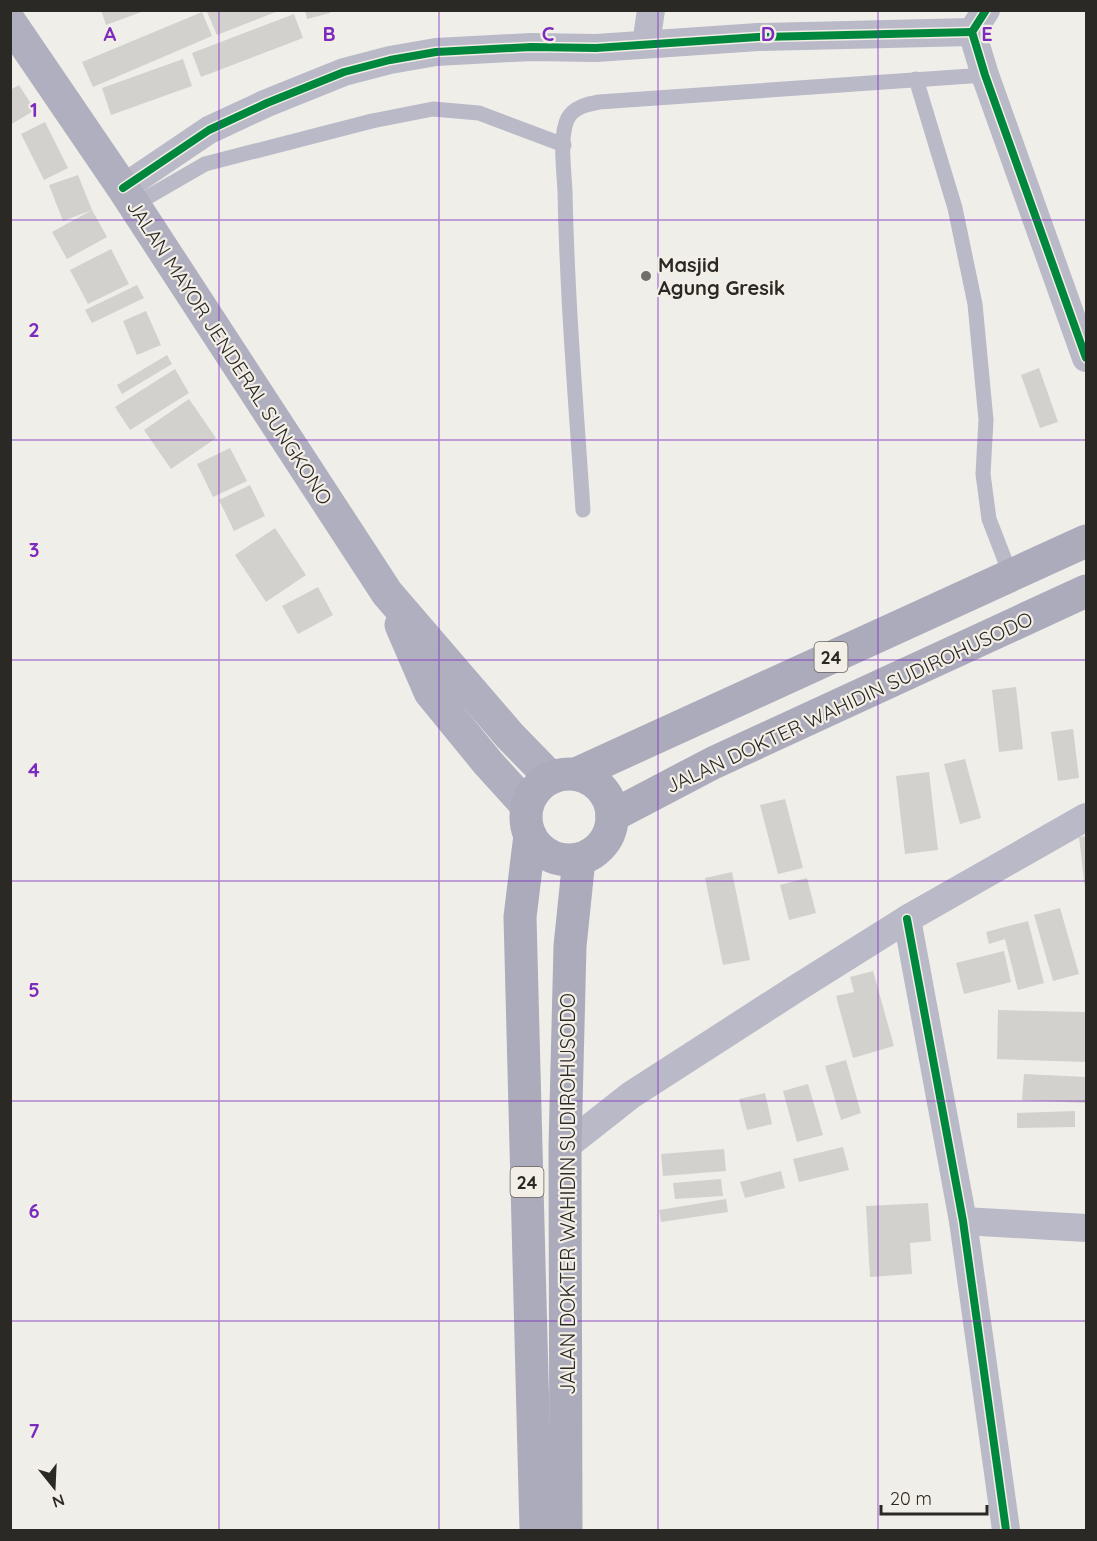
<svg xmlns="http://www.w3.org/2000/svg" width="1097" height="1541" font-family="Quicksand,sans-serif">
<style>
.building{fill:#d3d1cd}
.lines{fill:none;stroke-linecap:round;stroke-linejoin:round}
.lane{stroke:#b9b9c8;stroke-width:15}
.street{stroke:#b9b9c8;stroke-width:28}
.secondary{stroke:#afafbf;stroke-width:33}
.highway{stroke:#acabbc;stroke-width:33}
.cycleway-casing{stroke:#f3efe6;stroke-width:11}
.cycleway{stroke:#00873e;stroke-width:8}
.grid{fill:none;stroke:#7b2cbf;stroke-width:1.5;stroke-opacity:0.55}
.poi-dot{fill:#706e6a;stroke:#f3efe6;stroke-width:2}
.labels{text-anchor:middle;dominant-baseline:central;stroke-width:4.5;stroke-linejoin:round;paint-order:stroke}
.shield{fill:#f3efe6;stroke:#676460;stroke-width:1.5}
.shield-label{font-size:18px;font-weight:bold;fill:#2b2926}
.poi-label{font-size:20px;font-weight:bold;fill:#2b2926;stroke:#f3efe6;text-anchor:start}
.street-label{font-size:20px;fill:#2b2926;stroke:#f3efe6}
.grid-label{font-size:20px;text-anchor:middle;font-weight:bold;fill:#7b2cbf;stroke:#f3efe6;stroke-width:4.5;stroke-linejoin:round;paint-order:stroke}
</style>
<rect width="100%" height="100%" fill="#f0eee9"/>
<g class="building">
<polygon points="101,10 144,10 144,11 106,25"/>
<polygon points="212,10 278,10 278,11 217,35 207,12"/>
<polygon points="305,10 330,10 330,13 307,19"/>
<polygon points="202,12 212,36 93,87 82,62"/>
<polygon points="294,14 303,38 201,77 192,53"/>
<polygon points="183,59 192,86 111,115 102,88"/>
<polygon points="19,85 35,110 10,125 10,90"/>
<polygon points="45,122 68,168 44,180 21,134"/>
<polygon points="78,175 92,210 107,237 67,259 52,232 92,210 63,221 49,185"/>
<polygon points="111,249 129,284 88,304 70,270"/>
<polygon points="137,285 144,298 92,323 85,310"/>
<polygon points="146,311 161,345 137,355 123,321"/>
<polygon points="167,355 172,364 122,394 117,385"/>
<polygon points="1039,368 1058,422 1040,428 1021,375"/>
<polygon points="175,369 189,393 130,430 115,407"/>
<polygon points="189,399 216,438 171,469 144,430"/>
<polygon points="230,448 247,481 213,497 197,464"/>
<polygon points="250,485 265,516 234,531 219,500"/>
<polygon points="275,528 306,575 266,602 235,555"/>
<polygon points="318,587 333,615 298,634 282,606"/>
<polygon points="1016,687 1023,749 999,752 992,690"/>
<polygon points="1073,729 1079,778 1058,781 1051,732"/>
<polygon points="965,759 981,818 960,824 944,764"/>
<polygon points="929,772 938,850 905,854 896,776"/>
<polygon points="785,799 803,868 778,874 760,805"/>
<polygon points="1086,836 1086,889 1085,889 1079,837"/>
<polygon points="732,872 750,960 723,965 705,878"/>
<polygon points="807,878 816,913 789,920 780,885"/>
<polygon points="1060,908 1079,974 1053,981 1034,915"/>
<polygon points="1028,921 1044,983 1018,990 1005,939 989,944 986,932"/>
<polygon points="1004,951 1011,982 964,994 956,963"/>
<polygon points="873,971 894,1046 853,1058 836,996 854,992 850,977"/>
<polygon points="998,1010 1086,1012 1086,1062 997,1059"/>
<polygon points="846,1060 861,1113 841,1120 825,1066"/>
<polygon points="1024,1074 1086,1077 1086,1103 1022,1100"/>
<polygon points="808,1084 823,1135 797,1142 783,1091"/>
<polygon points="765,1093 772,1124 747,1130 739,1099"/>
<polygon points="1075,1111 1075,1127 1017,1128 1017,1113"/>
<polygon points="843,1147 849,1170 799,1182 793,1159"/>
<polygon points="724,1149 726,1171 663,1176 661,1154"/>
<polygon points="781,1171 785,1188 745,1198 740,1182"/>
<polygon points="721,1179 723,1196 675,1199 673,1183"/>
<polygon points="726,1199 728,1212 661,1222 659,1210"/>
<polygon points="928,1203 931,1241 910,1243 912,1274 870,1277 866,1206"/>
</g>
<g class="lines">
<g class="lane">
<polyline points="916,79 955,208 975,304 986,420 983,474 989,519 1011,576"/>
<polyline points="134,205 205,164 372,121 433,109 479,113 564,145"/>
<path d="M 583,510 C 576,404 567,297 565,191 C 564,171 559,135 568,118 C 574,107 588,104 599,102 L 985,75"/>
</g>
<g class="street">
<polyline points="986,10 972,32 985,75 1086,358"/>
<polyline points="646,44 651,10"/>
<polyline points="123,188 209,130 267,103 344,72 390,60 436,52 531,47 596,48 758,37 972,32"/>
<polyline points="907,919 963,1221 1006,1530"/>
<polyline points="565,1147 631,1095 797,988 907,919 1086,817"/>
<polyline points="963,1221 1086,1228"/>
</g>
<g class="secondary">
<polyline points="10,22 123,188 387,593 510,736 551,778"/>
<polyline points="401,625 430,692 488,763 527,806"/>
</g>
<g class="highway">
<circle cx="569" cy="817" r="43"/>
<polyline points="576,774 1086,541"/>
<polyline points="612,816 713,763 1086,591"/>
<polyline points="530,835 520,917 536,1530"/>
<polyline points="566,1530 565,1147 570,946 579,859"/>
</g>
<g class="cycleway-casing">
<g id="cycleway">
<polyline points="986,10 972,32 985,75 1086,358"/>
<polyline points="123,188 209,130 267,103 344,72 390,60 436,52 531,47 596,48 758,37 972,32"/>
<polyline points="907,919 963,1221 1006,1530"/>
</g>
</g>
<use href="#cycleway" class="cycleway"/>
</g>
<path class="grid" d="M 219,10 L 219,1530M 439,10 L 439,1530M 658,10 L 658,1530M 878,10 L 878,1530M 10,220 L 1086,220M 10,440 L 1086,440M 10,660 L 1086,660M 10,881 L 1086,881M 10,1101 L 1086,1101M 10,1321 L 1086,1321"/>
<circle class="poi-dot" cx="646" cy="276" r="6"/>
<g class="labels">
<g class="shield">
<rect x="814.5" y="642" width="33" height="30" rx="4.5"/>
<rect x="510.5" y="1167" width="33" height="30" rx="4.5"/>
</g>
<g class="shield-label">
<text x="831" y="657">24</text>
<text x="527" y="1182">24</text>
</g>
<g class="poi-label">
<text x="658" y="264">Masjid<tspan x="658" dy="23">Agung Gresik</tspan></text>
</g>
<g class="street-label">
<text transform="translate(230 352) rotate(57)">JALAN MAYOR JENDERAL SUNGKONO</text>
<text transform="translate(849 702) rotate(-25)">JALAN DOKTER WAHIDIN SUDIROHUSODO</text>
<text transform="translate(567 1194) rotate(-90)">JALAN DOKTER WAHIDIN SUDIROHUSODO</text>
</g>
</g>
<g class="grid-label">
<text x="110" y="41">A</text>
<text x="329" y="41">B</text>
<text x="548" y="41">C</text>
<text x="768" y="41">D</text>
<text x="987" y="41">E</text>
<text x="34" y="117">1</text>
<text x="34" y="337">2</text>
<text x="34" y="557">3</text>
<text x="34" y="777">4</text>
<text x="34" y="997">5</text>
<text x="34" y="1218">6</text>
<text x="34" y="1438">7</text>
</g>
<rect width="1097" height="1541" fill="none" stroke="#2b2926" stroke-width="24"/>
<g transform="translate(54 1487) rotate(162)" stroke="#f3efe6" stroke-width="4.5" paint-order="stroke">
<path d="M0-4.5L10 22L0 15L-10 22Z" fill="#2b2926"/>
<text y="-9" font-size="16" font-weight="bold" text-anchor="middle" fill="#2b2926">N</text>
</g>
<path d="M881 1505v9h106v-9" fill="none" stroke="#2b2926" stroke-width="3"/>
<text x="890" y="1505" font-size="18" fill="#2b2926" stroke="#f3efe6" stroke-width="4.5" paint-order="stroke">20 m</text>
</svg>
